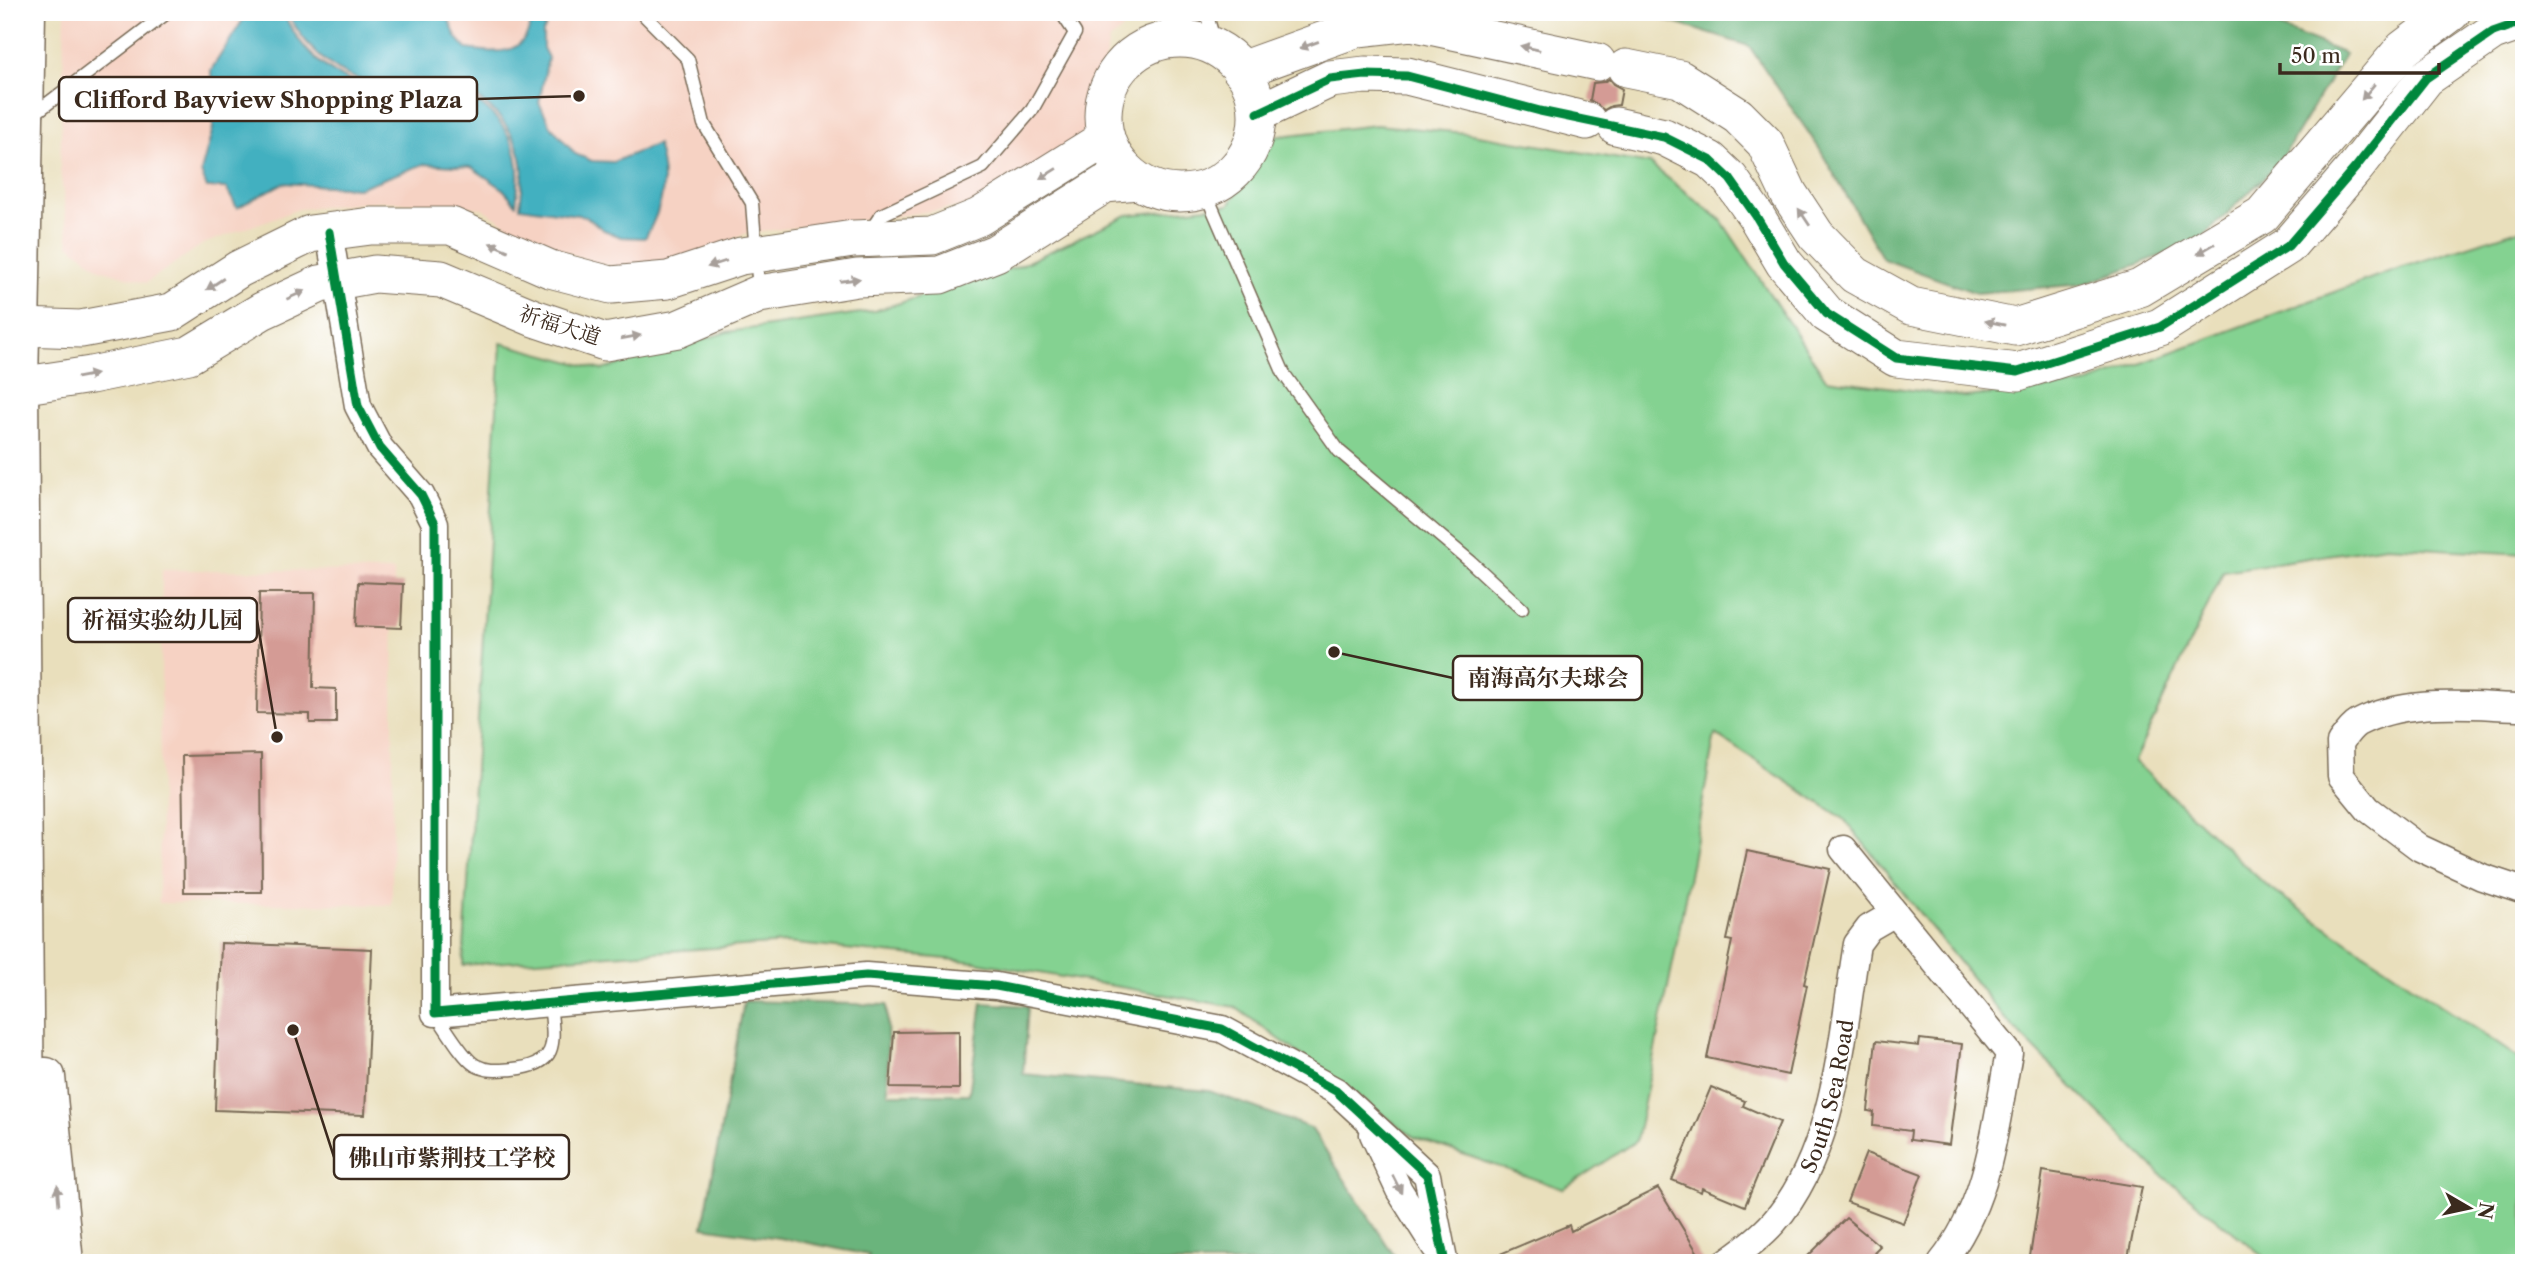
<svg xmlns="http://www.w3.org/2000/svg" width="2536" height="1275" font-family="'Libre Caslon Text','Noto Serif SC',serif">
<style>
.built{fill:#f6d2c3}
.green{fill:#84d291;stroke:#607e58;stroke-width:2}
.forest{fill:#6bb47b;stroke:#536f4c;stroke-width:2}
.water{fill:#43b0c0;stroke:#3f6d6f;stroke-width:2}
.building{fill:#d49b95}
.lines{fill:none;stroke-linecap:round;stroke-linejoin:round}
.lane-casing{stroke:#786955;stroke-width:15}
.street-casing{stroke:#786955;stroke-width:29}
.secondary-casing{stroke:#786955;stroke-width:39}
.highway-casing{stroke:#786955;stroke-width:41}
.lane{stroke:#fff;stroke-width:12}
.street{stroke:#fff;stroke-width:26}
.secondary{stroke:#fff;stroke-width:37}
.highway{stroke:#fff;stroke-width:38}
.cycleway-casing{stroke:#fff;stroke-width:13}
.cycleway{stroke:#00873e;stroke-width:9}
.oneway{fill:#a79f9a}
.labels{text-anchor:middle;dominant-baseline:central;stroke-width:7;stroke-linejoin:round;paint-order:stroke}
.street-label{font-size:21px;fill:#3b2a1e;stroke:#fff}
.leader{fill:none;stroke:#3b2a1e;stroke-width:2.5}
.callout-dot{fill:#3b2a1e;stroke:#fff;stroke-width:2.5}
.callout{fill:#fff;stroke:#3b2a1e;stroke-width:2.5}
.callout-label{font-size:23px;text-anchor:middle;font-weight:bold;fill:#3b2a1e}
</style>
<rect width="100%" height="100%" fill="#fff"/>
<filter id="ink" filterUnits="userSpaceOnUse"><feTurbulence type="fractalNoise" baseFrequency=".0143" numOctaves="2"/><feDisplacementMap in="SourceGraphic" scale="14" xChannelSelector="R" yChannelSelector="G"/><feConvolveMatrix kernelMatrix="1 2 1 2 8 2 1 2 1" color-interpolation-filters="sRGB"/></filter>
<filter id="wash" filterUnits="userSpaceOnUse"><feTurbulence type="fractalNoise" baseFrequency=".00686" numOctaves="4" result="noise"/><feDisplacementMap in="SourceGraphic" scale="28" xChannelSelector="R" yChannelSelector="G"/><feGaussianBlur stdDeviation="1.57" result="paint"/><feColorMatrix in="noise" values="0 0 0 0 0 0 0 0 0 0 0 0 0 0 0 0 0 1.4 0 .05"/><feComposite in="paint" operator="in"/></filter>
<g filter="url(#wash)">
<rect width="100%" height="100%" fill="#e9dfbc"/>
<g class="built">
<polygon points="65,12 1142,12 1109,41 1084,151 977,205 882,218 747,233 682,263 628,269 594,263 521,234 482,208 378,201 299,209 203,244 146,283 100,269 69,244 60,168"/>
<polygon points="162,570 394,571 392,905 159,903"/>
</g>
<polygon class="green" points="1376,125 1466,133 1650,164 1721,220 1826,379 1965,397 2083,385 2391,271 2524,228 2524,554 2386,546 2224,571 2134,761 2268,887 2524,1062 2524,1263 2272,1263 2159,1173 2004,1018 1844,819 1715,734 1674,958 1636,1141 1563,1189 1414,1137 1235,1007 976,962 786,943 463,965 501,343 602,370 727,332 874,311 1019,266 1127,215 1229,205 1272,137"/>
<g class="forest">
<polygon points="1661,12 2243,12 2345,54 2279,163 2198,242 2085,284 1976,293 1883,259 1819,148 1749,46 1662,19"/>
<polygon points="744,1001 887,1005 888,1094 969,1094 982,1003 1028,1006 1023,1074 1209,1091 1311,1128 1399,1263 866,1263 869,1255 799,1241 703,1227"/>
</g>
<g class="water">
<path d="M 248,12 L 283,13 C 299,46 323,73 360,84 C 383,92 406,84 429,85 C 467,86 507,118 516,155 C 520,171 518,188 516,204 L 502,188 L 471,167 L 424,164 L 358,188 L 283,183 L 237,208 L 226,188 L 207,188 L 201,172 L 213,128 L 211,70 Z"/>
<path d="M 287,12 L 392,12 L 425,17 L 435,12 L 446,13 L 456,37 L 467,49 C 495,53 524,57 531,22 L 546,26 L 543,32 L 543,48 L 548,58 L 539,103 L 551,126 L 575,154 L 592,161 L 613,162 L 657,144 C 668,181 664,205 645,238 L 621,237 L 604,230 L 585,216 L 520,207 C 522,190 525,171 520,154 C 508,115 470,84 429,82 C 416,81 404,86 391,86 C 382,86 369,83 360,80 C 326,69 303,43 287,12 Z"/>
</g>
<g id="blocks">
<g class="building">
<polygon points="1609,79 1613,84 1622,89 1619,105 1611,106 1604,110 1590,100 1593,83 1603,82"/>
<polygon points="358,582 403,584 401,628 356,626"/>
<polygon points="259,593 315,593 313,688 336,689 336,723 310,723 310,714 257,713"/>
<polygon points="261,754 262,892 184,892 182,756"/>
<polygon points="1747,851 1830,869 1804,984 1807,985 1788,1075 1707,1058 1732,941 1727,940"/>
<polygon points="221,943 372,949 365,1115 215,1110"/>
<polygon points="959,1031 959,1089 890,1088 894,1032"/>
<polygon points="1920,1039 1962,1044 1949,1145 1910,1140 1911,1131 1873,1126 1874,1112 1868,1111 1876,1041 1919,1046"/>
<polygon points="1711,1087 1745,1101 1743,1106 1780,1122 1745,1206 1702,1188 1701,1192 1672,1180"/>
<polygon points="1866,1153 1922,1174 1903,1223 1847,1202"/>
<polygon points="2043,1171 2142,1187 2127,1263 2029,1263"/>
<polygon points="1658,1188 1704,1263 1479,1263 1569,1225 1571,1231"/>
<polygon points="1846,1218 1880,1246 1874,1252 1885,1263 1801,1263"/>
</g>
</g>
</g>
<g filter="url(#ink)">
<use href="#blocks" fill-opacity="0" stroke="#786955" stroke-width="2"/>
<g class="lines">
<g class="lane-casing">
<g id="lane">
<polyline points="641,12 688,59 704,124 752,203 759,291"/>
<polyline points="1206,12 1216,47"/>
<polyline points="1164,40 1169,12"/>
<polyline points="30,117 168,12"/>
<polyline points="1204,189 1284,374 1339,451 1471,562 1522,609"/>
<polyline points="869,233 881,215 983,167 1032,110 1075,33 1061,12"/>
<path d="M 435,1013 C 445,1026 462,1057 475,1065 C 488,1072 499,1070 513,1069 C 560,1065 554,1042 550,1003"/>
</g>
</g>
<g class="street-casing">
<g id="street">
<polyline points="329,232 358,406 380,448 421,495 435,523 435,1013 866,976 996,986 1222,1029 1336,1091 1427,1175 1444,1260"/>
<path d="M 2524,707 C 2470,706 2407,697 2358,723 C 2351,727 2345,736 2340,743 L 2341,776 L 2368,809 L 2420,848 L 2482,877 L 2524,891"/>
<path d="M 1843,849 L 2009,1053 C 1995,1127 1990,1202 1941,1263"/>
<polyline points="1373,1134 1399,1190 1435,1247"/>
<path id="s1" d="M 1725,1263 C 1742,1251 1760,1238 1774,1222 C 1836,1151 1842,1034 1857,944 L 1869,928 L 1895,913"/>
</g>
</g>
<g class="secondary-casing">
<g id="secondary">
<circle cx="1180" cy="116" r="77"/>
<polyline points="1626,68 1680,79 1738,116 1765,143 1789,194 1816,235 1855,275 1911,306 2015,327 2140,288 2262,215 2403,49 2452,12"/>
<polyline points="1241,70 1358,28 1411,22 1597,62"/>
<polyline points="1258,113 1330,79 1365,75 1407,76 1587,121"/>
<polyline points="1616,126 1664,137 1710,160 1730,179 1756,216 1784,263 1827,314 1896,358 2018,372 2160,327 2288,246 2356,167 2426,78 2493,32 2524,21"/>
<polyline points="21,327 81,329 172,312 239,269 310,234 371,226 451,226 550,269 611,285 668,280 741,256 756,254 853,239 932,236 979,217 1106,138"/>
<polyline points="19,386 91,375 189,355 262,311 320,284 375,274 441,279 534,318 605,342 678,329 759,294 857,278 940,275 996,253 1105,184 1137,181"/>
</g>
</g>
<g class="highway-casing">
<g id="highway">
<polyline points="46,1077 64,1263"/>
<polyline points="26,1263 19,386 26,12"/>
</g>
</g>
<use href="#lane" class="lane"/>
<use href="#street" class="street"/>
<use href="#secondary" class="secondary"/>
<use href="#highway" class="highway"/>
<g class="cycleway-casing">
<g id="cycleway">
<polyline points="1258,113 1330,79 1365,75 1407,76 1540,111 1664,137 1710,160 1730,179 1756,216 1784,263 1827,314 1896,358 2018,372 2160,327 2288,246 2356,167 2426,78 2493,32 2524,21"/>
<polyline points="329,232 358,406 380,448 421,495 435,523 435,1013 866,976 996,986 1222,1029 1336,1091 1427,1175 1445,1263"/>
</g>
</g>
<use href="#cycleway" class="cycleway"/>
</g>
<defs><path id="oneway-solid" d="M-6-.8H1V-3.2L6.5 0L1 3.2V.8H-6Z" transform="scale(1.75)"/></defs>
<g class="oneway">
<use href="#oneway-solid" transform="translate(1309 45) rotate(160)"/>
<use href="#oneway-solid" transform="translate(1530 48) rotate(-167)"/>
<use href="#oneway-solid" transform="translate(2368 92) rotate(130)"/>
<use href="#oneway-solid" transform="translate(1048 174) rotate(148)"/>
<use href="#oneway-solid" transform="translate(1804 217) rotate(-124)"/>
<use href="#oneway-solid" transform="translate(499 247) rotate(-157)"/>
<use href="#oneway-solid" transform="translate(2206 249) rotate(149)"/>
<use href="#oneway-solid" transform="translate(717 264) rotate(162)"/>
<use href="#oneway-solid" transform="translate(850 280) rotate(-8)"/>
<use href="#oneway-solid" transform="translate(215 284) rotate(147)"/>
<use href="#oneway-solid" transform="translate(296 295) rotate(-24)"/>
<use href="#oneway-solid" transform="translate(1995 323) rotate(-169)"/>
<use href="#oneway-solid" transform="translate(631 337) rotate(-10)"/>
<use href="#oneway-solid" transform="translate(87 376) rotate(-10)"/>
<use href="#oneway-solid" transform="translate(1397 1184) rotate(63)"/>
<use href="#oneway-solid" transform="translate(58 1195) rotate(-95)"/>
</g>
</g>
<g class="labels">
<g class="street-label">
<text transform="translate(560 325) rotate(18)">祈福大道</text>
<text stroke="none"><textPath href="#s1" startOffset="203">South Sea Road</textPath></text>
</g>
</g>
<path class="leader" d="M579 96L477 99M277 737L257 620M1334 652L1453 678M293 1030L334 1157"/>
<g class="callout-dot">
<circle cx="579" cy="96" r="7"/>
<circle cx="277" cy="737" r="7"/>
<circle cx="1334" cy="652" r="7"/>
<circle cx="293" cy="1030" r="7"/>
</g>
<g class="callout">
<rect x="59" y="77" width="418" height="44" rx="7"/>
<rect x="68" y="598" width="189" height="44" rx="7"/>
<rect x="1453" y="656" width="189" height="44" rx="7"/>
<rect x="334" y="1135" width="235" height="44" rx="7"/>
</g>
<g class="callout-label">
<text x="268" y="108">Clifford Bayview Shopping Plaza</text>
<text x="162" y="628">祈福实验幼儿园</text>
<text x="1548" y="686">南海高尔夫球会</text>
<text x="452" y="1166">佛山市紫荆技工学校</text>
</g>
<rect width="2536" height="1275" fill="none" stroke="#fff" stroke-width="42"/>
<g transform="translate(2469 1208) rotate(99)" stroke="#ffffff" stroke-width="5" paint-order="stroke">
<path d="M0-5L12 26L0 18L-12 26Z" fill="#3b2a1e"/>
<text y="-10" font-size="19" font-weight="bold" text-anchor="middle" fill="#3b2a1e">N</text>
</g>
<path d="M2280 63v10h159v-10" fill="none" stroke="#3b2a1e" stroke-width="3.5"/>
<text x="2291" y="63" font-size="21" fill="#3b2a1e" stroke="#ffffff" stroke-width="5" paint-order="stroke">50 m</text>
</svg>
